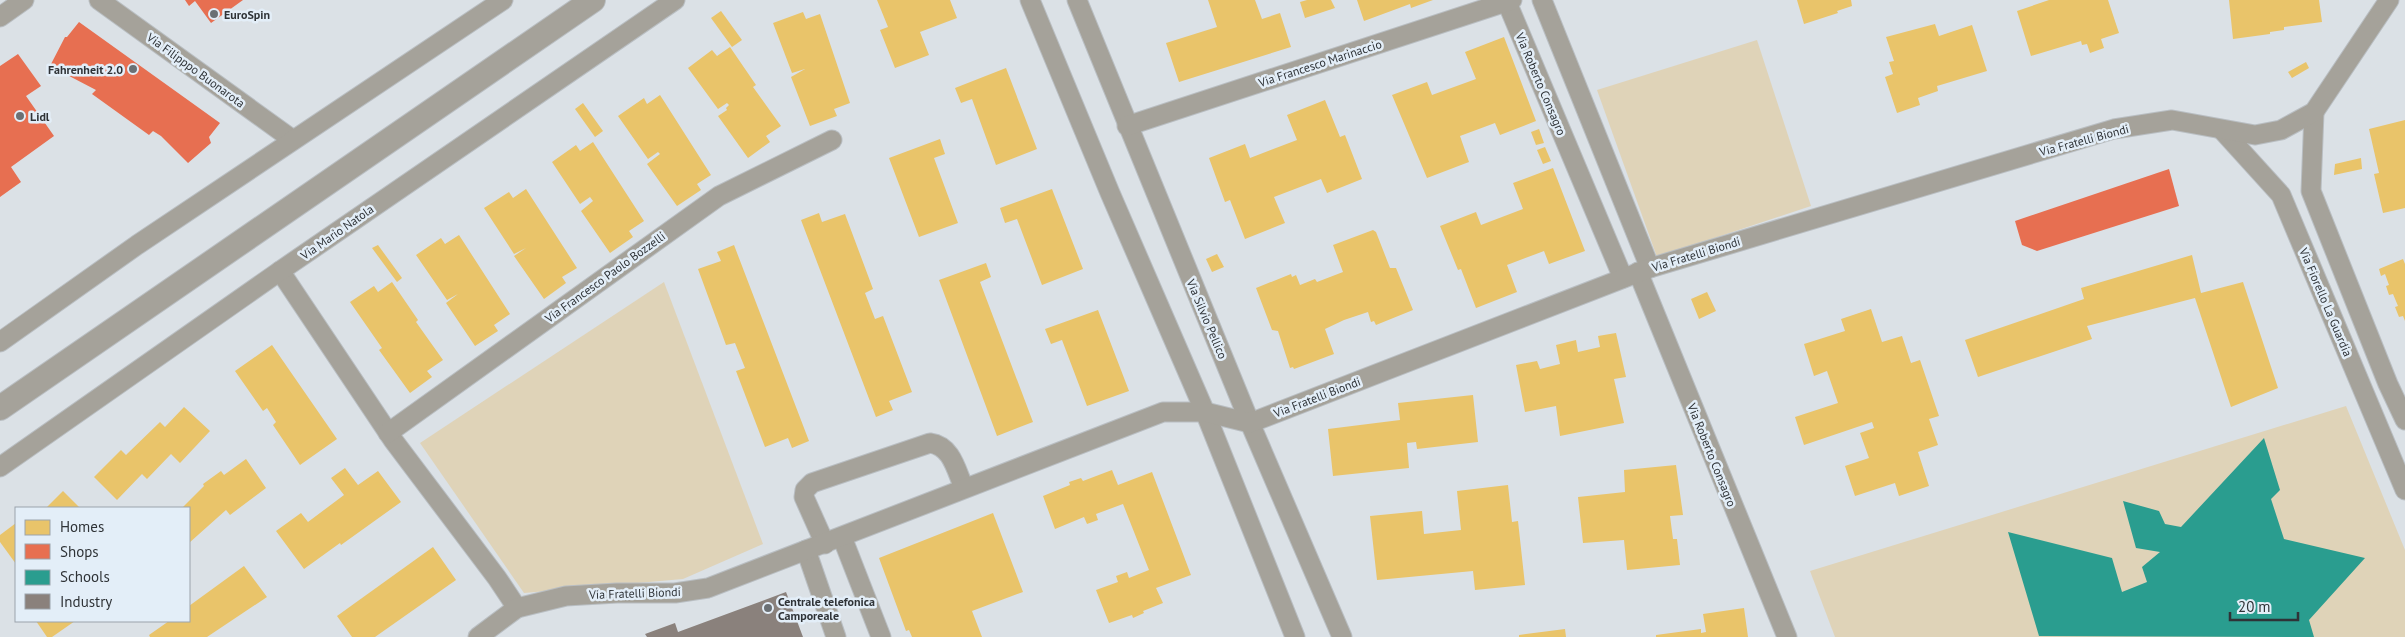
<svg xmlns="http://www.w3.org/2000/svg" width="2405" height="637" font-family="'PT Sans',sans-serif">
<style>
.green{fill:#dfd3b8}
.homes{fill:#e9c46a}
.shops{fill:#e76f51}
.schools{fill:#2a9d8f}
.industry{fill:#8a817c}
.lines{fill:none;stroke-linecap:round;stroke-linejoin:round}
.minor-casing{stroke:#b9bec2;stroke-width:21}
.tertiary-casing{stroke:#b9bec2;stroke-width:26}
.minor{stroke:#a5a29a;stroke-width:19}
.tertiary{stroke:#a5a29a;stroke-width:24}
.poi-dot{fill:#6b7074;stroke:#e3eef8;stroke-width:2}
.labels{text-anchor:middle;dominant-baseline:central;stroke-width:5;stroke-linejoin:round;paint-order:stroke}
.poi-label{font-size:12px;font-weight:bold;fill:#2f3337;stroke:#e3eef8;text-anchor:start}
.street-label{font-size:12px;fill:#2f3337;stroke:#e3eef8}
</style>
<rect width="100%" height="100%" fill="#dbe1e6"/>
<g class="green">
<polygon points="1757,40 1811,206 1657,257 1597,90"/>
<polygon points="664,282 763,544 683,579 524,593 420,443"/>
<polygon points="2346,406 2405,550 2405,637 1835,637 1810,571"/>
</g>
<g class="homes">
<polygon points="877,0 950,0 957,18 920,32 929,55 895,68 880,30 888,27"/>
<polygon points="1208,0 1255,0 1262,19 1280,13 1291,47 1179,82 1166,43 1217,27"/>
<polygon points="1307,0 1331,0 1335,8 1305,18 1300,2"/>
<polygon points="1357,0 1433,0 1411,8 1410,4 1364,21"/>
<polygon points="1797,0 1851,0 1852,6 1837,11 1838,13 1804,24"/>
<polygon points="2049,0 2108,0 2119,33 2101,39 2104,48 2090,53 2087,44 2082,45 2081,41 2031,56 2017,11"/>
<polygon points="2229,0 2319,0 2322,22 2284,27 2284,30 2270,32 2270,34 2233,39"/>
<polygon points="721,11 742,40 732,47 711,18"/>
<polygon points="803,12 806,19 820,14 850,103 834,109 837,116 810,126 791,77 805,69 792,73 773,23"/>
<polygon points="1935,24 1939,36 1972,25 1987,71 1937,86 1938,91 1918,98 1920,105 1897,113 1885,77 1893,74 1889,62 1894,61 1886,37"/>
<polygon points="1504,37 1536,121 1500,135 1495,123 1460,136 1469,162 1427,178 1392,95 1427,82 1432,95 1476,79 1465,52"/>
<polygon points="730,47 756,85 753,87 781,126 766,136 770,142 748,158 718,116 727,110 726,108 729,105 727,103 718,109 688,68 712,50 717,56"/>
<polygon points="2306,62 2309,68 2292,78 2288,72"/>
<polygon points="1006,68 1037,149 996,165 972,99 961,103 955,88"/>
<polygon points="660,95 711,175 697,184 701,190 677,206 647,164 660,154 658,152 648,159 618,116 644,98 647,104"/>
<polygon points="1325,100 1340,137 1345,135 1362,179 1327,193 1321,179 1274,197 1285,223 1245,239 1230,200 1225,202 1209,158 1245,144 1250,158 1297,140 1287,115"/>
<polygon points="583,103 603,131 595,137 575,109"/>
<polygon points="2405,120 2405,208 2383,213 2374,174 2379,173 2369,129"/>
<polygon points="1539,129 1544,143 1536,145 1531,132"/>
<polygon points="940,139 945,154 934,158 958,223 919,237 889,158"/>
<polygon points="593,142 644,221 629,231 633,237 610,253 581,211 593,201 590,197 580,204 552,162 576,145 580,151"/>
<polygon points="1545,147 1551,161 1543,164 1537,150"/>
<polygon points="2361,158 2362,169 2334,175 2335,164"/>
<polygon points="1553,168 1585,251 1549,264 1544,251 1507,265 1517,292 1476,308 1461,269 1458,270 1440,226 1476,212 1481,225 1523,209 1513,183"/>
<polygon points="526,189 577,268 562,277 566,283 544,299 514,256 526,248 514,254 484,208 509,192 513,198"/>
<polygon points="1052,189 1083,269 1042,285 1017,219 1005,223 1000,208"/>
<polygon points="819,213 822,222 845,214 873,289 865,293 875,319 883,316 912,392 889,401 893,410 876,417 801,220"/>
<polygon points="1373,230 1376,232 1390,268 1396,268 1413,310 1376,325 1374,321 1371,322 1368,312 1344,320 1325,329 1334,354 1294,369 1293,367 1290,368 1278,331 1272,330 1256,288 1291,274 1292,277 1296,275 1300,285 1315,279 1317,282 1343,272 1333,245"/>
<polygon points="459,235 510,314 494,325 498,331 475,346 446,303 458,294 447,300 416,255 441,238 445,244"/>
<polygon points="378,245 402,278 397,282 372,248"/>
<polygon points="734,245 809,441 792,448 788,438 765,447 736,371 745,368 735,343 726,345 698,269 721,261 717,252"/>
<polygon points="1217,254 1224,267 1212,272 1206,259"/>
<polygon points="2192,255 2201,293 2243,282 2278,388 2231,407 2195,298 2087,326 2092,339 1978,377 1965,340 2084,299 2081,288"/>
<polygon points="2403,259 2405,264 2405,321 2403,316 2399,317 2395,307 2398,306 2393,294 2389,295 2386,286 2389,285 2385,274 2381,276 2379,269"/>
<polygon points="986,263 991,277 980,282 1033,422 997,436 939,280"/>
<polygon points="392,282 418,320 416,322 443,360 427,371 432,377 410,393 379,350 382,348 350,302 374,286 378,292"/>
<polygon points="1707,292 1716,311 1699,319 1691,299"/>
<polygon points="1871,309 1882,342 1902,336 1911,363 1920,360 1939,416 1929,419 1938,445 1918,452 1929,486 1899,496 1895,483 1855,496 1845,466 1869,458 1860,433 1874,428 1872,422 1804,445 1795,417 1838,403 1827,371 1814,376 1804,344 1845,331 1841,319"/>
<polygon points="1098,310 1129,391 1087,406 1062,340 1051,344 1045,329"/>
<polygon points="1616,333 1626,377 1614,379 1624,423 1560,436 1556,406 1525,412 1516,365 1537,361 1540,369 1560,364 1556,345 1576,340 1578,352 1600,347 1598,336"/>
<polygon points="272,345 337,439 300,465 273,425 276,422 267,408 263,411 235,371"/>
<polygon points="1473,395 1478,442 1417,449 1416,442 1407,443 1409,468 1333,476 1328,429 1400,420 1398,403"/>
<polygon points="184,407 210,431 180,463 171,454 147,479 142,474 117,500 94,477 121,450 126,455 160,422 165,427"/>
<polygon points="246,459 266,488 230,515 226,510 189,543 189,508 182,508 204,486 203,484 221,471 224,475"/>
<polygon points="1676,465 1683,515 1670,516 1673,539 1677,539 1680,565 1627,570 1624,540 1583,543 1578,497 1625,492 1624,470"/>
<polygon points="345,468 358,485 378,471 401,502 341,545 340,543 304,569 276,531 301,513 308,522 344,495 331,478"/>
<polygon points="1112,470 1118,485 1152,472 1191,575 1156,588 1163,603 1143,611 1144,613 1133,618 1132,615 1109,623 1096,590 1118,582 1116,576 1127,572 1129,578 1149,570 1123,504 1096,514 1098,520 1087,524 1084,517 1055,529 1043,496 1070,485 1069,482 1081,478 1083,481"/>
<polygon points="1508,485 1512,522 1518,521 1525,585 1475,590 1473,571 1377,580 1370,516 1422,511 1424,534 1461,530 1457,491"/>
<polygon points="63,491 80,508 46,508"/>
<polygon points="993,513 1023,592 972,611 982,637 912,637 909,630 906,631 879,558"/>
<polygon points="16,523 16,564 0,542 0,535"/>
<polygon points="433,547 456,580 375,637 352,637 337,616"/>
<polygon points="244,566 267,597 207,637 150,637 149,635 169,621 189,621 189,606"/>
<polygon points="1744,608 1748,637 1656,637 1656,635 1701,629 1701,633 1706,632 1703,614"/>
<polygon points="36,621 75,621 52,637 47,637"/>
<polygon points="1565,629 1566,637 1519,637 1519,635"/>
</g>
<g class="shops">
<polygon points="185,0 243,0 211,23 195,1 189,6"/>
<polygon points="79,22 220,123 209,137 211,143 188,163 161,136 153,131 149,135 92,94 96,90 50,66 65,37 67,37"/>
<polygon points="18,54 41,86 26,96 54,136 11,167 21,182 0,197 0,66"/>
<polygon points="2169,169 2179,206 2037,251 2022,245 2015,221"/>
</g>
<polygon class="schools" points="2264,438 2280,490 2271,499 2284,539 2365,558 2309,620 2314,637 2039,636 2008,532 2112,558 2122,592 2147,582 2142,567 2160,552 2136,548 2123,501 2159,511 2165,524 2181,527"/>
<polygon class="industry" points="786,592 803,637 647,637 645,634 675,623 678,632"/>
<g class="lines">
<g class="minor-casing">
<g id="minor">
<polyline points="99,0 293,140"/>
<polyline points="1030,0 1110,193 1205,412 1295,637"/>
<polyline points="1077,0 1250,423 1342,637"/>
<polyline points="1506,0 1623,278"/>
<polyline points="1542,0 1650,268"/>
<polyline points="0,17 24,0"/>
<polyline points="2314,112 2311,191 2388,384 2405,420"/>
<polyline points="1127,126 1512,0"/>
<polyline points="2222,130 2281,195 2405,490"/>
<polyline points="280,271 393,440 497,578 517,608"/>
<polyline points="1638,272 1787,637"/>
<polyline points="0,342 137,245 503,0"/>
<polyline points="388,433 719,196 832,140"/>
<polyline points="0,467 280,271 675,0"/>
<polyline points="842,537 881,637"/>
<path d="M 825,544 L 804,497 L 805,490 L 812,483 L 930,443 C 952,446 956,470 964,488"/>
<polyline points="806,550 836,637"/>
<polyline points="478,637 517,608 566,596 617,593 675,593 708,588 1163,412 1205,412 1250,423 1650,268 2114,129 2172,120 2255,135 2281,130 2314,112 2389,0"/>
</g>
</g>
<g class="tertiary-casing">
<polyline id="tertiary" points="0,408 593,0"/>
</g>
<use href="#minor" class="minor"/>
<use href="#tertiary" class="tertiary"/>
</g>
<g class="poi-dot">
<circle cx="214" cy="14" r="5"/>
<circle cx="133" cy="69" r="5"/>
<circle cx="20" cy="116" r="5"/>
<circle cx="768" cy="608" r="5"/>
</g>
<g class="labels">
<g class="poi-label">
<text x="224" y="14">EuroSpin</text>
<text x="123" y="69" text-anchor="end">Fahrenheit 2.0</text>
<text x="30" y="116">Lidl</text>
<text x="778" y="601">Centrale telefonica<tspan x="778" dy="14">Camporeale</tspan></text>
</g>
<g class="street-label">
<text transform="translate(1320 63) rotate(-18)">Via Francesco Marinaccio</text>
<text transform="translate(196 70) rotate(36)">Via Filipppo Buonarota</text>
<text transform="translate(1541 84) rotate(67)">Via Roberto Consagro</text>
<text transform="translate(2084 140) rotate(-15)">Via Fratelli Biondi</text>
<text transform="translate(337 232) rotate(-35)">Via Mario Natola</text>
<text transform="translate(1696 254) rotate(-17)">Via Fratelli Biondi</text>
<text transform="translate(605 277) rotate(-36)">Via Francesco Paolo Bozzelli</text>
<text transform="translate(2326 302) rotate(67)">Via Fiorello La Guardia</text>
<text transform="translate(1207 319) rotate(67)">Via Silvio Pellico</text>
<text transform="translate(1317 397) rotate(-21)">Via Fratelli Biondi</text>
<text transform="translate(1712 455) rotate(68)">Via Roberto Consagro</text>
<text transform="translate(635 593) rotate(-2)">Via Fratelli Biondi</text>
</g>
</g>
<rect x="15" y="507" width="175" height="115" fill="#e3eef8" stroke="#9ba3ab"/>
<rect x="25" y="520" width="25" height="15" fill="#e9c46a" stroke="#9ba3ab"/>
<text x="60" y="532" font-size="15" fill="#2f3337">Homes</text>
<rect x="25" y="544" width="25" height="15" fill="#e76f51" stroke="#9ba3ab"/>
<text x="60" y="557" font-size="15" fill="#2f3337">Shops</text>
<rect x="25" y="570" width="25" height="15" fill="#2a9d8f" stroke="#9ba3ab"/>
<text x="60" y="582" font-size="15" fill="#2f3337">Schools</text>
<rect x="25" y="594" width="25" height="15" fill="#8a817c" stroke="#9ba3ab"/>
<text x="60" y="607" font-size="15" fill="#2f3337">Industry</text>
<path d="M2230 612v8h68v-8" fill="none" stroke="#2f3337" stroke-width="2.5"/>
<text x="2238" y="612" font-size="15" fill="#2f3337" stroke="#e3eef8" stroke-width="4" paint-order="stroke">20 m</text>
</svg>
